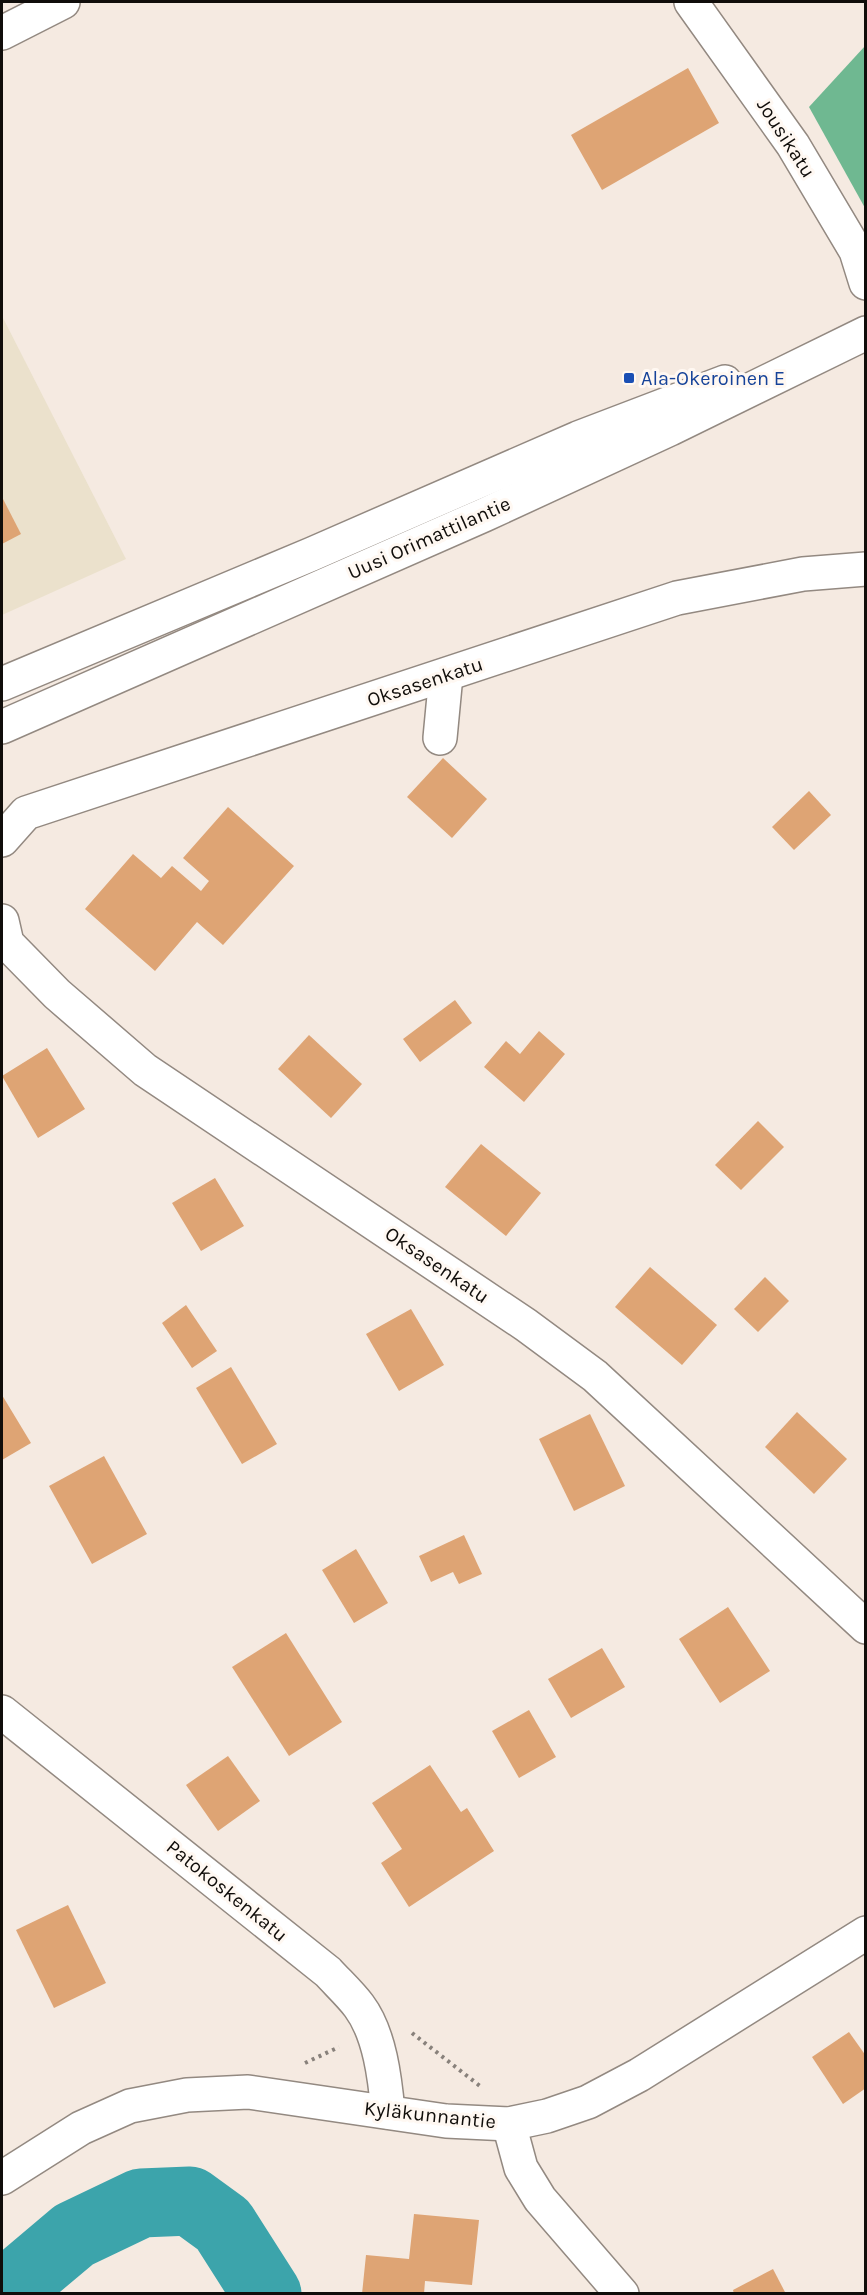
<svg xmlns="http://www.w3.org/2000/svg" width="867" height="2295" font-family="Karla,sans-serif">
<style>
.industrial{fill:#ebe1cc}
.forest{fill:#6fb891}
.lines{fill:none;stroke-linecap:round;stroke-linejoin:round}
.river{stroke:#3ca4ab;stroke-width:69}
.building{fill:#dea474}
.minor-casing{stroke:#938981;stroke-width:36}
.major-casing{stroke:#938981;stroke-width:36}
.path{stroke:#88817b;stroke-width:4;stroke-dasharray:3 4.5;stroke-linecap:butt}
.minor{stroke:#fff;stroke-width:33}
.major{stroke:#fff;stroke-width:33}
.transit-dot{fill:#1a4fb4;stroke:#fff8f2;stroke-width:2}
.labels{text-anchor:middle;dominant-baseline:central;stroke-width:6;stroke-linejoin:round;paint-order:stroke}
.street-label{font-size:20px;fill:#100d0a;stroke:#fff8f2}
.transit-label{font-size:20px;fill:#164399;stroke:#fff8f2;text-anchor:start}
</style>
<rect width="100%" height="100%" fill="#f5eae1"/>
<polygon class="industrial" points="2,316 126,559 2,615"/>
<polygon class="forest" points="865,46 865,208 809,107"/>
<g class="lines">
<polyline class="river" points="4,2294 74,2235 141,2203 190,2201 223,2225 267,2294"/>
</g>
<g class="building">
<polygon points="688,68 719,123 602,190 571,135"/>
<polygon points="2,497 21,534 2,544"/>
<polygon points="443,758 487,799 452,838 407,797"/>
<polygon points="809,791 831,815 794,850 772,827"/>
<polygon points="228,807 294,866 223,945 197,922 155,971 85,909 133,854 161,878 172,866 201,891 209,881 183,858"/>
<polygon points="455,1000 472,1023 420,1062 403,1039"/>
<polygon points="539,1031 565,1054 524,1102 484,1067 506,1041 520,1054"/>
<polygon points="309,1035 362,1084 331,1118 278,1069"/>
<polygon points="47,1048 85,1109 38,1138 2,1076"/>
<polygon points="758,1121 784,1147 741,1190 715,1165"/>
<polygon points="481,1144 541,1193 506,1236 445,1187"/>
<polygon points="215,1178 244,1226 201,1251 172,1203"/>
<polygon points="650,1267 717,1325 682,1365 615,1307"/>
<polygon points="765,1277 789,1301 758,1332 734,1309"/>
<polygon points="186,1305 217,1351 192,1368 162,1323"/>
<polygon points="411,1309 444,1365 399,1391 366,1334"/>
<polygon points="231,1367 277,1444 242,1464 196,1388"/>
<polygon points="2,1395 31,1443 2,1460"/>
<polygon points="797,1412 847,1459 814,1494 765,1447"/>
<polygon points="590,1414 625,1486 574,1511 539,1439"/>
<polygon points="104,1456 147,1534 92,1564 49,1486"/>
<polygon points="464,1535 482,1574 459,1584 453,1572 431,1582 419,1556"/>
<polygon points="356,1549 388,1603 354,1623 322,1570"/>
<polygon points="728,1607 770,1671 720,1703 679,1639"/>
<polygon points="286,1633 342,1722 289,1756 232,1667"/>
<polygon points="602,1648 625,1687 571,1718 548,1679"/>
<polygon points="529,1710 556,1757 519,1778 492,1731"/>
<polygon points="228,1756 260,1801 218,1831 186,1785"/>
<polygon points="430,1765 461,1812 467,1808 494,1851 409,1907 381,1863 402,1849 372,1803"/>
<polygon points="68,1905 106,1983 54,2008 16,1930"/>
<polygon points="849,2032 866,2056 866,2088 843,2104 812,2057"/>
<polygon points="414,2214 479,2220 472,2285 425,2281 424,2294 362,2294 366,2255 409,2259"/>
<polygon points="773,2269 786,2294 734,2294 733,2290"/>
</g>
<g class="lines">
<g class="minor-casing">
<g id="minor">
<polyline points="691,2 793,145 856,251 866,283"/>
<polyline points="2,33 63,2"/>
<polyline points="440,738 446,675"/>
<polyline points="2,840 26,813 677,598 803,574 866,569"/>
<polyline points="2,921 7,943 57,994 145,1070 526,1325 595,1376 866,1627"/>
<path d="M 2,1712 L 328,1972 C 338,1983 350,1994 359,2006 C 380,2034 385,2079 388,2112"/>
<polyline points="509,2124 521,2168 540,2199 622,2294"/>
<polyline points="2,2178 81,2128 130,2106 187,2095 248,2092 446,2121 509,2124 547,2116 588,2102 639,2075 866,1933"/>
</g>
</g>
<g class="major-casing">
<g id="major">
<polyline points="2,684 312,554 578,438 725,382"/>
<polyline points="2,727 484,515 670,429 866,333"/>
</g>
</g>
<g class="path">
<polyline points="412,2033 480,2086"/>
<polyline points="305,2063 339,2047"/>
</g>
<use href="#minor" class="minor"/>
<use href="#major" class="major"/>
</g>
<rect class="transit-dot" x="623" y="372" width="12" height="12" rx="3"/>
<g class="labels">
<g class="street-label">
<text transform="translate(786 138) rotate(57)">Jousikatu</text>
<text transform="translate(429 538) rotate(-24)">Uusi Orimattilantie</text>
<text transform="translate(425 682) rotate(-18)">Oksasenkatu</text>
<text transform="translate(437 1265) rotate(34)">Oksasenkatu</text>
<text transform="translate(227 1891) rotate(39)">Patokoskenkatu</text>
<text transform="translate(430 2115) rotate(6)">Kyläkunnantie</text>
</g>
<g class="transit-label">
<text x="641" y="378">Ala-Okeroinen E</text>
</g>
</g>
<rect width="867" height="2295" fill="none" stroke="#100d0a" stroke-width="6"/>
</svg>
